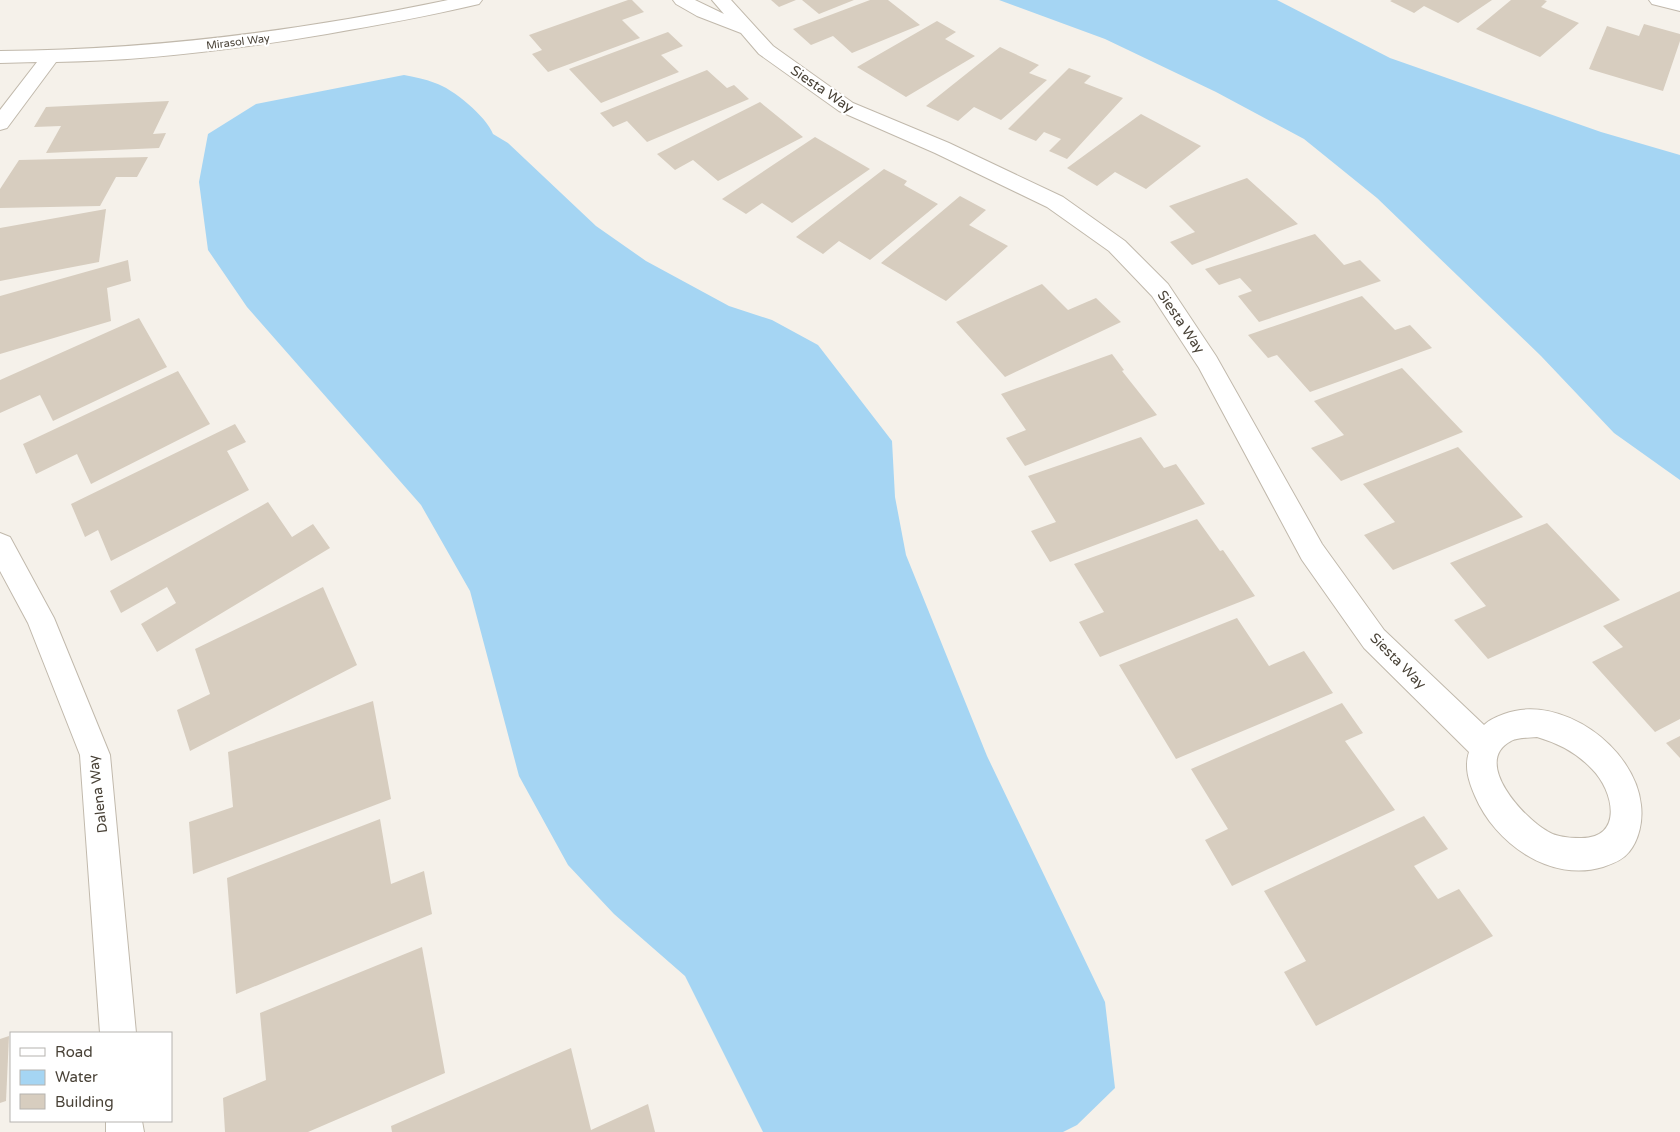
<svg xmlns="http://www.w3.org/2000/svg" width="1680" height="1132" font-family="'Varela Round',sans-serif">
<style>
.water{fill:#a5d5f3}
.building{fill:#d7cdbf}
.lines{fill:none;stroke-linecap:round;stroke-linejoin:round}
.street-casing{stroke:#c1b9ac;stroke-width:2}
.street{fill:#fff;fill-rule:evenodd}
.labels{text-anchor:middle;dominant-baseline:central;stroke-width:4.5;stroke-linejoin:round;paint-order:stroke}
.far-street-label{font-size:11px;fill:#494237;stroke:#fff}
.street-label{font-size:14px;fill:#494237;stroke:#fff}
</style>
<rect width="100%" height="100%" fill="#f5f1ea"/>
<g class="water">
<polygon points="999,0 1277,0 1390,58 1601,132 1680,155 1680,480 1614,433 1541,356 1377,198 1304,139 1216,92 1105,39"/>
<path d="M 404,75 C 414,77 425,79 435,83 C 452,88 487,117 493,134 L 508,143 L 596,226 L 646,261 L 729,306 L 772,320 L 818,345 L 892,441 L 895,497 L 906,555 L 987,756 L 1105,1002 L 1115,1088 L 1077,1125 L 1063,1132 L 763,1132 L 685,976 L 614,914 L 568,865 L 519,776 L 470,591 L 421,505 L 247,307 L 208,250 L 199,182 L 208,134 L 256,104 Z"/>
</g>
<g class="building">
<polygon points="628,0 632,0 644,12 622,20 640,38 548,72 532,54 542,50 529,35"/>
<polygon points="771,0 796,0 779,7"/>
<polygon points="802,0 854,0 819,14"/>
<polygon points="870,0 888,0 920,25 852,53 833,36 811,45 793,29"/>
<polygon points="1392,0 1492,0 1458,23 1424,6 1414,13 1390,1"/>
<polygon points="1511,0 1544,0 1547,1 1541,7 1579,23 1540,57 1476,29"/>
<polygon points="937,21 956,32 945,39 975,56 906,97 857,67"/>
<polygon points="1644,24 1680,34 1680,41 1663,91 1589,69 1607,26 1639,36"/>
<polygon points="668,32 683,46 661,55 679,72 601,103 569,69"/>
<polygon points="1000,47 1039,65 1029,73 1047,80 1001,120 974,107 958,121 926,106"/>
<polygon points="1069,68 1091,76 1084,83 1123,98 1067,159 1049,151 1061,139 1044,132 1036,141 1008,129"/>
<polygon points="707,70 727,88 734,85 749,99 647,142 627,121 613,127 600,113"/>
<polygon points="169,101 153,134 166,133 159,148 46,153 61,126 34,127 46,107"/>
<polygon points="760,102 803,137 718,181 693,160 675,170 657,154"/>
<polygon points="1141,114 1201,146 1146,189 1115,172 1097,186 1067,168"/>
<polygon points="815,137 870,169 792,223 762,203 746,214 722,199"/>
<polygon points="148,157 137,177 116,177 100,206 0,208 0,189 19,160"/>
<polygon points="884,169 907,181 904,185 938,204 870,260 839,241 823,254 796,237"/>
<polygon points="1247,178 1298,224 1192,265 1170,242 1195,232 1169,206"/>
<polygon points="960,196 986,210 969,225 1008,246 946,301 881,263"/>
<polygon points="106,209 99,262 0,281 0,228"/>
<polygon points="1315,234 1344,265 1360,260 1381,281 1259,322 1238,296 1252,291 1240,278 1219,285 1205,269"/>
<polygon points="128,260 131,281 107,288 111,321 0,354 0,296"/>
<polygon points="1042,284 1068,310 1096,298 1121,322 1005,377 956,322"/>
<polygon points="1362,296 1395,330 1410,325 1432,348 1310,392 1277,355 1268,358 1248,335"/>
<polygon points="139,318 167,367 53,421 40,395 0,413 0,380"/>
<polygon points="1112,354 1124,370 1122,371 1157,415 1025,466 1006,438 1026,430 1001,394"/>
<polygon points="1402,368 1463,432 1341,481 1311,448 1344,435 1314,401"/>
<polygon points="178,371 210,424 91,484 77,454 36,474 23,444"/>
<polygon points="235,424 246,442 227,451 249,490 111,561 98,530 85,537 71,504"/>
<polygon points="1141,437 1164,468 1176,464 1205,504 1050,562 1031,531 1056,522 1028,476"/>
<polygon points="1458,447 1523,517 1393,570 1364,535 1395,522 1363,484"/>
<polygon points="268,502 292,537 313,524 330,548 157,652 141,624 176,603 167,587 121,613 110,591"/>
<polygon points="1197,519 1220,551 1223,550 1255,596 1100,657 1079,622 1104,612 1074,564"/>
<polygon points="1547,523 1620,600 1488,659 1454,620 1486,606 1450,563"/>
<polygon points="323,587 357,665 190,751 177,710 210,694 195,649"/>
<polygon points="1680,591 1680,719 1655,732 1592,662 1623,647 1603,626"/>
<polygon points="1237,618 1269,666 1304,651 1333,693 1176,759 1119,665"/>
<polygon points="373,701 391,799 193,874 189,822 233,807 228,752"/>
<polygon points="1342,703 1363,733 1345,741 1395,810 1232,886 1205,840 1228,829 1191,769"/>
<polygon points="1680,736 1680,758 1666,743"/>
<polygon points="1424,816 1448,849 1414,866 1438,899 1459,889 1493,936 1316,1026 1284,972 1306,961 1264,891"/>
<polygon points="380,819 391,884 424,871 432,914 236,994 227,878"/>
<polygon points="422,947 445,1073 308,1132 225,1132 223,1098 266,1080 260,1013"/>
<polygon points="9,1036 6,1101 0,1103 0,1039"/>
<polygon points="571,1048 591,1130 648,1104 655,1132 392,1132 391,1126"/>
</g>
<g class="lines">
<g class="street-casing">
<g id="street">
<path d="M 448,0 L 482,0 L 479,4 C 429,16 378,25 327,34 C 238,49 147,61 56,62 L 7,128 L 0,130 L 0,110 L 37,62 L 0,63 L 0,51 C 151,50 300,31 448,0 Z"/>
<path d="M 673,0 L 695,0 L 724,14 L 712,0 L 731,0 L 773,46 L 853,103 L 949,143 L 1063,197 L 1125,241 L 1168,284 L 1216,356 L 1322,544 L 1384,630 L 1484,725 C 1489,720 1496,717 1504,714 C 1560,693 1635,747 1641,805 C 1643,821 1639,840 1629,852 C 1623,860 1612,864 1603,867 C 1550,883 1495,843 1475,796 C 1469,782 1464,768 1469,752 L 1364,648 L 1302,560 L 1199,368 L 1152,296 L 1109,251 L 1047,207 L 935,153 L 839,111 L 759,54 L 741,33 L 697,16 L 676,4 ZM 1537,737 C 1558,743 1577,753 1592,769 C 1614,791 1624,839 1580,838 C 1569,838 1556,837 1547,831 C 1525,819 1471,762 1511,741 C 1518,737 1529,738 1537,737 Z"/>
<polygon points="1649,0 1680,0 1680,11 1652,4"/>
<polygon points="0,533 10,537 54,618 110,755 136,1033 100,1033 80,755 28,623 0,571"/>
<polygon points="106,1121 142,1121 144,1132 106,1132"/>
</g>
</g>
<use href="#street" class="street"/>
</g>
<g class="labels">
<g class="far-street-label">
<text transform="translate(238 42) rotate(-7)">Mirasol Way</text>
</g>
<g class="street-label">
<text transform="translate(822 89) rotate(34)">Siesta Way</text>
<text transform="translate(1181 322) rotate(56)">Siesta Way</text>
<text transform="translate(1398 661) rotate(45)">Siesta Way</text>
<text transform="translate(98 794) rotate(-97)">Dalena Way</text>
</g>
</g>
<rect x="10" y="1032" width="162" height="90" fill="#ffffff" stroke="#b6b3af"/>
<rect x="20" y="1048" width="25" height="8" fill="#ffffff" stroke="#b6b3af"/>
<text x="55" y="1057" font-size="15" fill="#494237">Road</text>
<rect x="20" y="1070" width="25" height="15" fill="#a5d5f3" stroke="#b6b3af"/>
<text x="55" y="1082" font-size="15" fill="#494237">Water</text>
<rect x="20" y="1094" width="25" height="15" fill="#d7cdbf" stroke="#b6b3af"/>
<text x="55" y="1107" font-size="15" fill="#494237">Building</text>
</svg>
